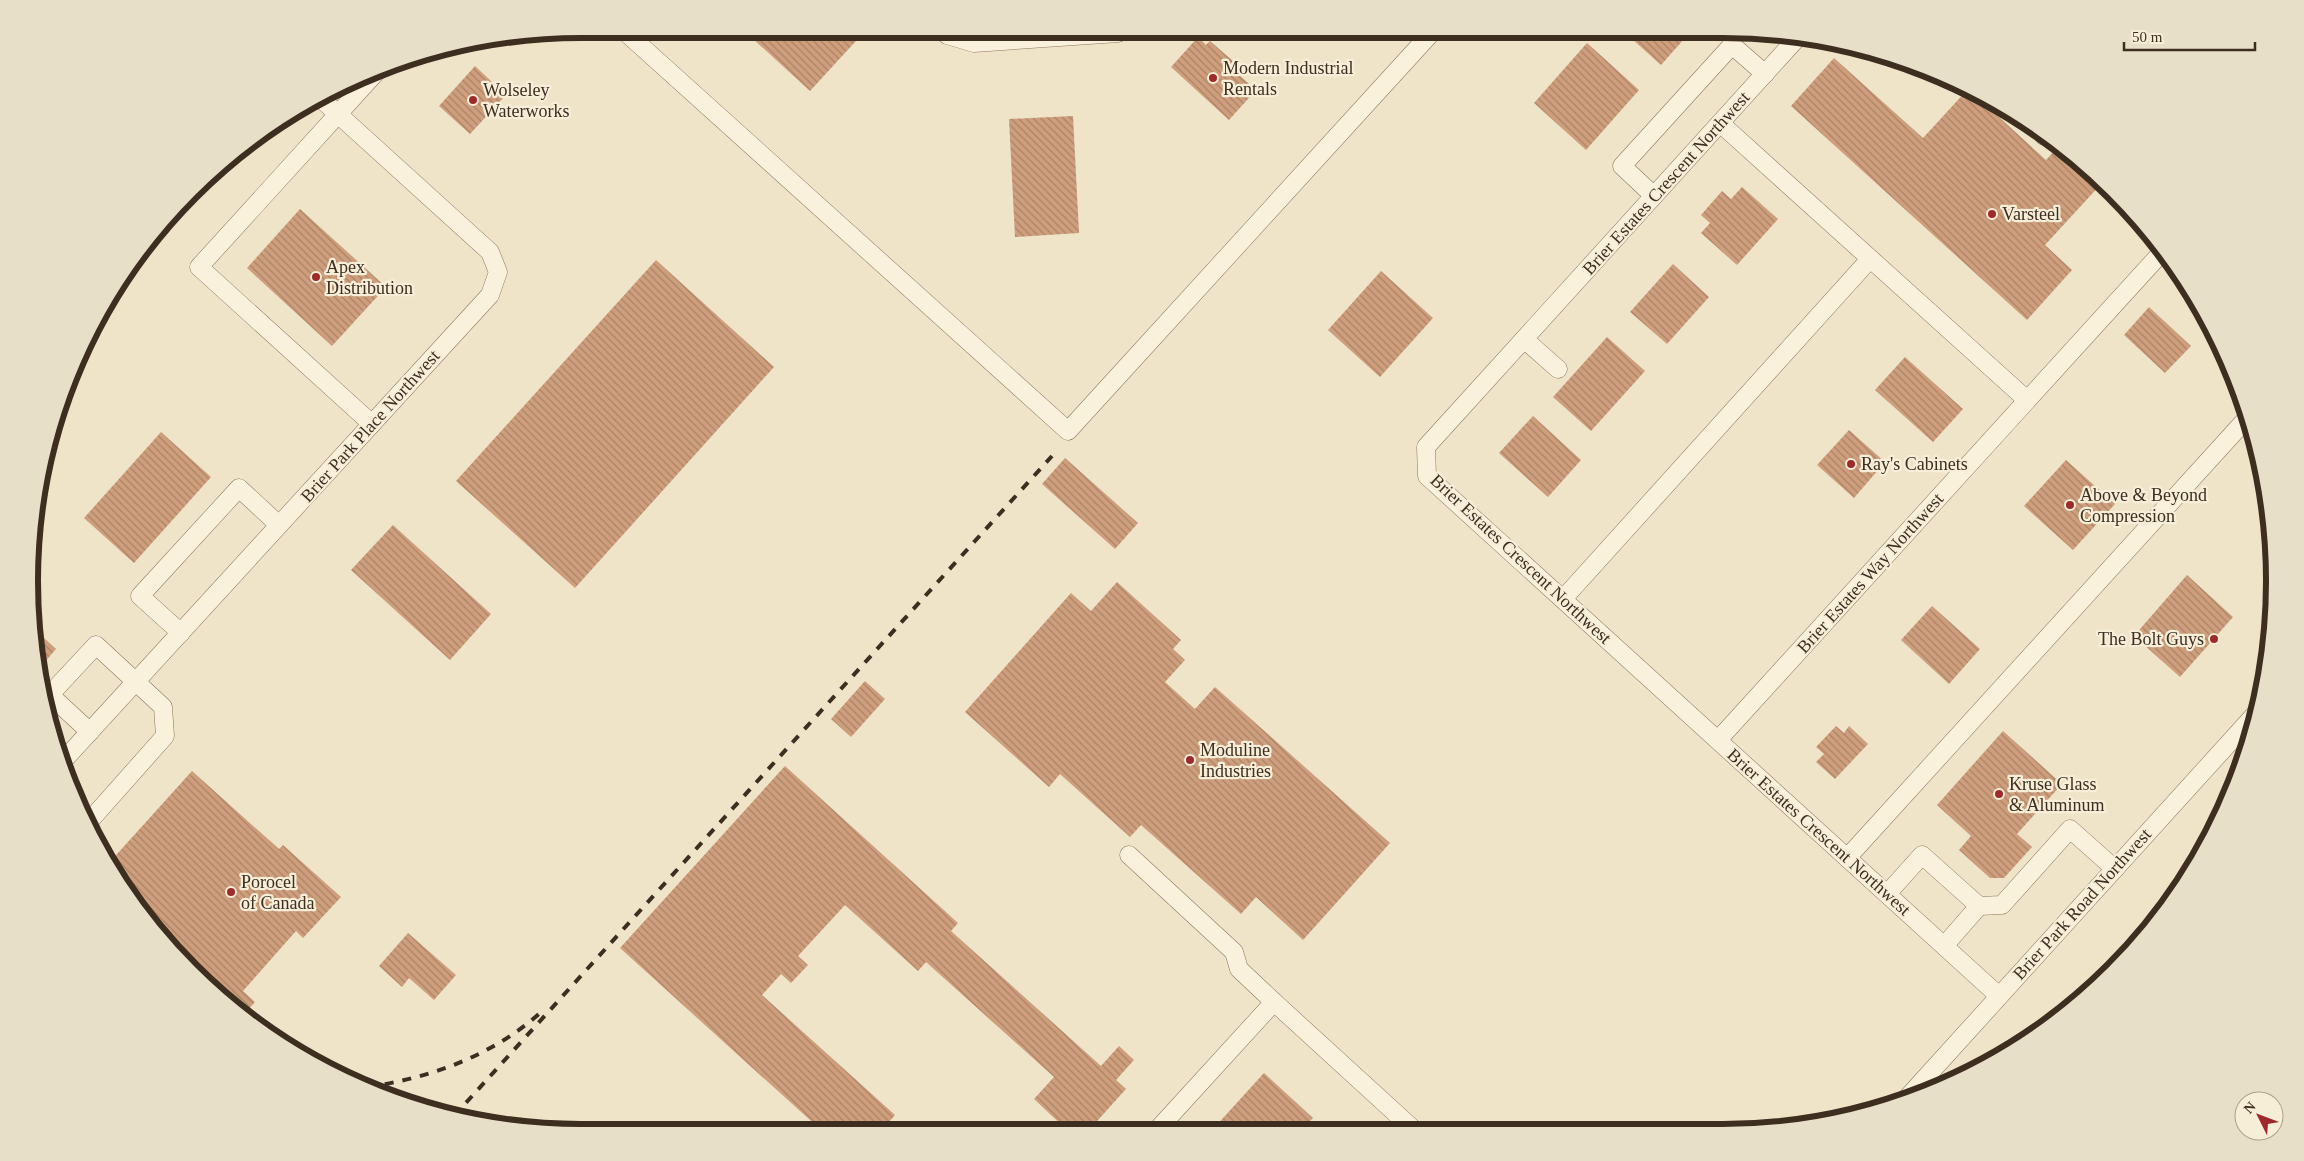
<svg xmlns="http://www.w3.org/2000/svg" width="2304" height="1161" font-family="'Times New Roman',serif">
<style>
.building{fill:url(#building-back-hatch)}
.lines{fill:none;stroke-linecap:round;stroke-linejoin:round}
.minor-casing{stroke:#8d765c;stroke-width:19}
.minor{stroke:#faf1dc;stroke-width:18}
.rail{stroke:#3d2e20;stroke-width:4;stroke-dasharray:9 9;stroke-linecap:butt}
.poi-dot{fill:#9e2a2b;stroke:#f7eed8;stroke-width:2}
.labels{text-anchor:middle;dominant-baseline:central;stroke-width:4.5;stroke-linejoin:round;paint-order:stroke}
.poi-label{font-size:18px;fill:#3d2e20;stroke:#f7eed8;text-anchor:start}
.street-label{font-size:18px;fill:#3d2e20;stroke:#f7eed8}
.rim{fill:none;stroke:#3d2e20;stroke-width:6}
</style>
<defs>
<pattern id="building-back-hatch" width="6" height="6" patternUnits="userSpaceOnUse" patternTransform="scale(1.25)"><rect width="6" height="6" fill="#cf9f7d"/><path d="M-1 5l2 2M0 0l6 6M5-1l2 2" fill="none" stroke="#a98266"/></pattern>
</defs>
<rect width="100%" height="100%" fill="#f0e4c8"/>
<g class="building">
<polygon points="758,29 867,29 810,91 751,37"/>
<polygon points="1622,30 1692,30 1661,65"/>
<polygon points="1198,37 1206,45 1210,41 1233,61 1229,66 1256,90 1229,120 1171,67"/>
<polygon points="1587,43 1639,90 1586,150 1534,103"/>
<polygon points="1834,58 1923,138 1968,89 2046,160 2061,144 2102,183 2045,245 2072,270 2027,320 1791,106"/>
<polygon points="475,66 506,95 470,134 439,106"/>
<polygon points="1073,116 1079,233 1015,237 1009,119"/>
<polygon points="1742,187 1778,219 1737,265 1701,233 1710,223 1701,215 1722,191 1731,199"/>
<polygon points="300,209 386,287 332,346 247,268"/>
<polygon points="656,260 774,367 575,588 456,481"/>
<polygon points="1673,264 1709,297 1667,344 1630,312"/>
<polygon points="1381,271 1433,318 1380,377 1328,330"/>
<polygon points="2149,307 2191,346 2165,373 2124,335"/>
<polygon points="1607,337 1645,371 1591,431 1553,397"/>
<polygon points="1905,357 1963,409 1933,442 1875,390"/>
<polygon points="1533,416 1581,460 1548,497 1499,453"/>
<polygon points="1849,430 1885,462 1854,498 1817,465"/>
<polygon points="161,432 211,477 134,563 84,518"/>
<polygon points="1065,458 1138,523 1115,549 1042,484"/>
<polygon points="2066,460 2115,504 2073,550 2024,506"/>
<polygon points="393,525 491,614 450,660 351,570"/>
<polygon points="2187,575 2233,617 2180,677 2134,636"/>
<polygon points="1117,582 1181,640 1173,649 1185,660 1165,682 1195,709 1215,687 1390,843 1303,940 1256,897 1241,914 1141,825 1130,837 1060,774 1049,787 965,712 1071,593 1091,611"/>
<polygon points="1932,606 1980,649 1949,684 1901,640"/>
<polygon points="33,628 56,649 37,671 33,652"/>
<polygon points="865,681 885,699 851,737 831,719"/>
<polygon points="1836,726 1844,733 1849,726 1868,744 1835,779 1816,762 1824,754 1816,747"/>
<polygon points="2003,731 2062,784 2017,834 2032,847 2004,878 1990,878 1959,850 1971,836 1937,805"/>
<polygon points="785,766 958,923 951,931 1101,1066 1119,1046 1134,1060 1116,1080 1126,1089 1089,1130 1067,1130 1034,1099 1054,1077 926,962 918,971 845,905 798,956 808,965 791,983 781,974 762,995 895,1115 882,1130 821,1130 620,948"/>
<polygon points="192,771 279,849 283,845 341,897 303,938 296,931 243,991 255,1002 244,1014 191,971 122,887 108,864"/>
<polygon points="408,933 456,975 434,1000 409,978 402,987 379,966"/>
<polygon points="1264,1073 1313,1118 1303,1129 1213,1129"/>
</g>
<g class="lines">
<g class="minor-casing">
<g id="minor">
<polyline points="622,29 1068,431 1434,30"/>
<polyline points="941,29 947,35 974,43 1118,33 1122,29"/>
<polyline points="1799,36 1426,447 1427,476 1999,996"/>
<polyline points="1720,123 2027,400"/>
<polyline points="2044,136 2046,134"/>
<polyline points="1654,196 1622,166 1732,45 1765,74"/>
<polyline points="1524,339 1558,369"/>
<polyline points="372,424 199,267 379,69"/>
<polyline points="1563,599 1870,259"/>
<polyline points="181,633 140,596 239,488 279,525"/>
<polyline points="50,695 90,732"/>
<polyline points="43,702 96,645 163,707 165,736 86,825"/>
<polyline points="1718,740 2163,251"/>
<polyline points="62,762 490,295 498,272 490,252 318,96"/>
<polyline points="1129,855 1234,952 1239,969 1274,1002"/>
<polyline points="1847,858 2249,416"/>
<polyline points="1887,894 1922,855 1979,906 2002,905 2070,829 2115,869"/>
<polyline points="1944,946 1979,906"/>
<polyline points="1907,1098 2258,711"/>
<polyline points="1158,1129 1274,1002 1413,1129"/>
</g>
</g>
<use href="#minor" class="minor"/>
<g class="rail">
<path d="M 367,1087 C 430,1078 492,1056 540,1013"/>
<polyline points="454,1116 1052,456"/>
</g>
</g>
<g class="poi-dot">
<circle cx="1213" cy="78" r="5"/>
<circle cx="473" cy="100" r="5"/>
<circle cx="1992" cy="214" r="5"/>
<circle cx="316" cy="277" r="5"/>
<circle cx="1851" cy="464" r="5"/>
<circle cx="2070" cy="505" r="5"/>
<circle cx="2214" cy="639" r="5"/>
<circle cx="1190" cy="760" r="5"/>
<circle cx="1999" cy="794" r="5"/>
<circle cx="231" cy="892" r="5"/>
</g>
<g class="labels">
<g class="poi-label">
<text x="1223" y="68">Modern Industrial<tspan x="1223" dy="21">Rentals</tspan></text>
<text x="483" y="90">Wolseley<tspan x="483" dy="21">Waterworks</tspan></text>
<text x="2002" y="214">Varsteel</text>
<text x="326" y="267">Apex<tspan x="326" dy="21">Distribution</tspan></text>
<text x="1861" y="464">Ray's Cabinets</text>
<text x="2080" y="495">Above &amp; Beyond<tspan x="2080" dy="21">Compression</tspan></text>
<text x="2204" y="639" text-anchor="end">The Bolt Guys</text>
<text x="1200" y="750">Moduline<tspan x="1200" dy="21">Industries</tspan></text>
<text x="2009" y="784">Kruse Glass<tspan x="2009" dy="21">&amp; Aluminum</tspan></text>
<text x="241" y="882">Porocel<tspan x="241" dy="21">of Canada</tspan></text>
</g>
<g class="street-label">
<text transform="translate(1666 183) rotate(-48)">Brier Estates Crescent Northwest</text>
<text transform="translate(370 426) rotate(-48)">Brier Park Place Northwest</text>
<text transform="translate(1521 559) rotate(43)">Brier Estates Crescent Northwest</text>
<text transform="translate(1870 573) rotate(-48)">Brier Estates Way Northwest</text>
<text transform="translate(1819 832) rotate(42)">Brier Estates Crescent Northwest</text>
<text transform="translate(2082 904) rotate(-48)">Brier Park Road Northwest</text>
</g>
</g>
<path d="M0 0H2304V1161H0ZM581 38H1723A543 543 0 0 1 2266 581V581A543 543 0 0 1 1723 1124H581A543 543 0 0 1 38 581V581A543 543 0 0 1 581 38Z" fill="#e8dfc9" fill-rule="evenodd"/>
<path class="rim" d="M581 38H1723A543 543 0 0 1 2266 581V581A543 543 0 0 1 1723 1124H581A543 543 0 0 1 38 581V581A543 543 0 0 1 581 38Z"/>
<g transform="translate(2259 1116) rotate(312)"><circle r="24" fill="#f7eed8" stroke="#ada18e"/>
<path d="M0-4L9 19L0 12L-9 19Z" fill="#9e2a2b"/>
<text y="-8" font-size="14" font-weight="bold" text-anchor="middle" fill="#3d2e20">N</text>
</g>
<path d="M2124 42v8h131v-8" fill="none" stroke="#3d2e20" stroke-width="2.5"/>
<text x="2132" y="42" font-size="15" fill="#3d2e20" stroke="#f7eed8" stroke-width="4" paint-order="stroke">50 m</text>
</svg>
